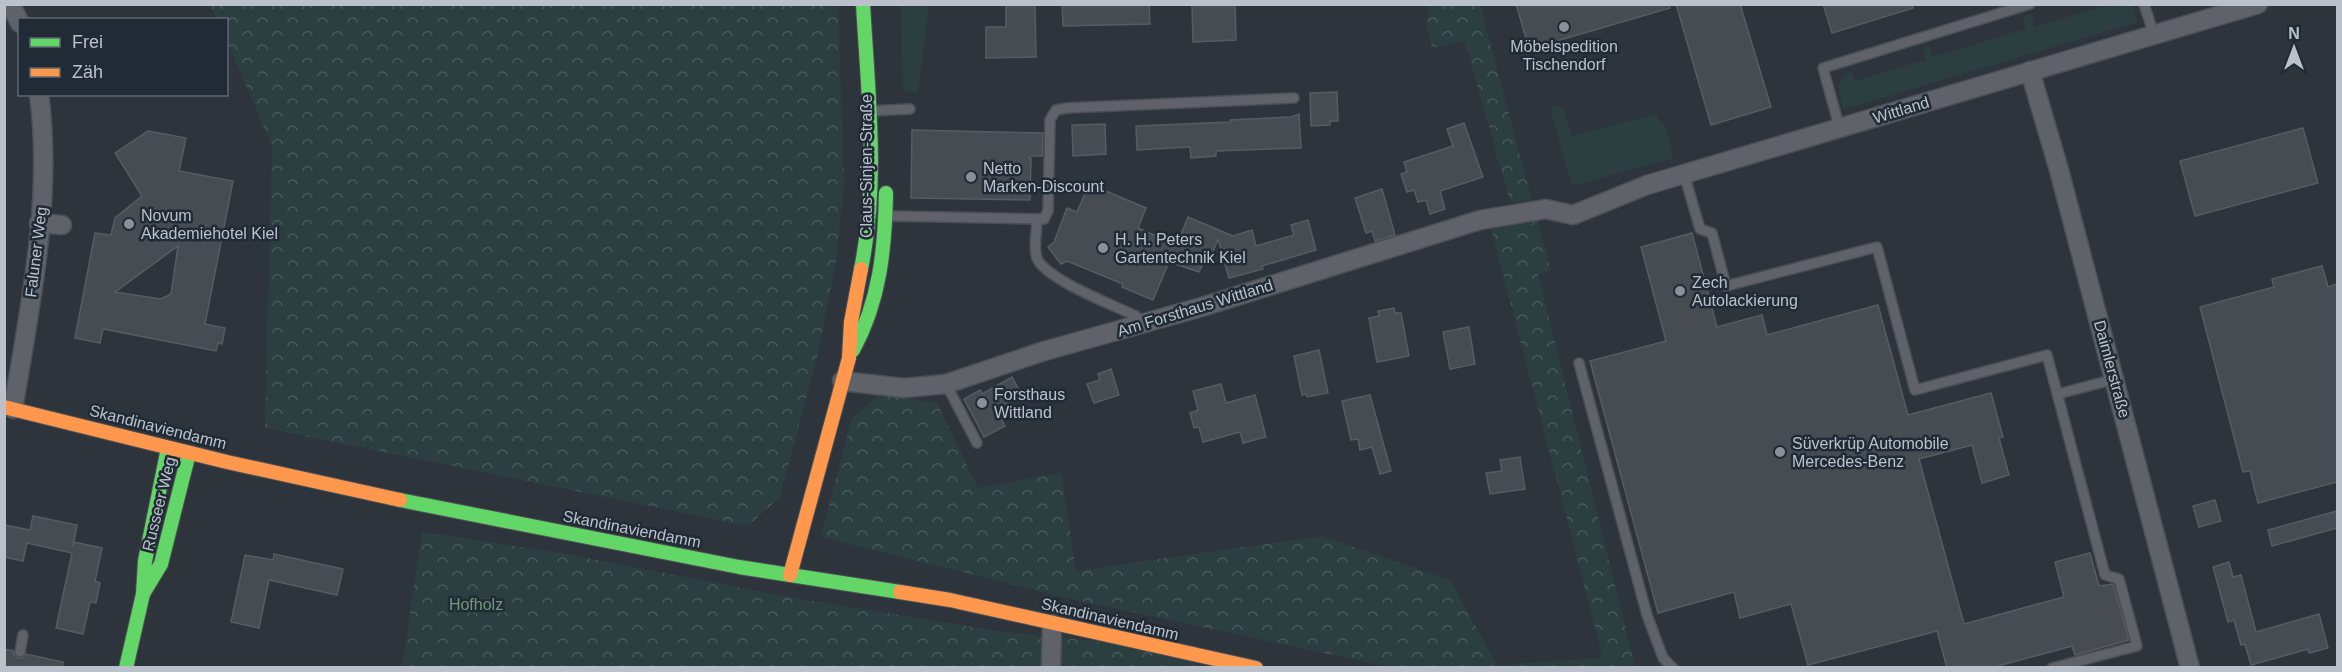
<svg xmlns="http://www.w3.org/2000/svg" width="2342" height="672" font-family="Helvetica,sans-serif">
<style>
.green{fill:#2b3f41}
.forest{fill:url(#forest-crowns)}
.building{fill:#464c52;stroke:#575c63;stroke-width:1.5;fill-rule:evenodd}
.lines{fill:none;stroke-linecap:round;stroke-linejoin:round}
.lane-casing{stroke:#4c5056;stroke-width:12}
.street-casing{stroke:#4c5056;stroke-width:21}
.fast-casing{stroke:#4c5056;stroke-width:16}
.slow-casing{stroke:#4c5056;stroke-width:16}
.lane{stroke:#5f6369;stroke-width:9}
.street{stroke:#5f6369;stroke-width:18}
.fast{stroke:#63d668;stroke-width:14}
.slow{stroke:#ff974d;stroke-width:14}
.poi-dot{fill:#899099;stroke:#212b36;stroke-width:2}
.labels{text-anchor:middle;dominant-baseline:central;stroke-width:5;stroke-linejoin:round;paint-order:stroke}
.poi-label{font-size:16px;fill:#bac1cb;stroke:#212b36;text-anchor:start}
.street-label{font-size:16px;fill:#bac1cb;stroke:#212b36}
.park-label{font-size:16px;fill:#729a79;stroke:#212b36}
</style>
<defs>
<pattern id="forest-crowns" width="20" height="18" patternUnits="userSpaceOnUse" patternTransform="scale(1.5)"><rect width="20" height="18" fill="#2b3f41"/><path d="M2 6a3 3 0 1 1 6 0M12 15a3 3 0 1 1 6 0" fill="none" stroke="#48595b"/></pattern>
</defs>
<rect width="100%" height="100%" fill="#2e343b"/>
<g class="green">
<polygon points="901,5 929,5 918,92 903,91"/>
<path d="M 2109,5 L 2132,5 L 2138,22 L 1844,109 C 1837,92 1835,81 1851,71 L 1855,81 L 1926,60 L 1923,48 L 1929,46 L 1933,57 L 2026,29 L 2023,17 L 2031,14 L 2035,27 Z"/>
<polygon points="1557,104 1563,108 1572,136 1657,114 1658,119 1666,127 1673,158 1572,186 1551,112 1551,109"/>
</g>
<g class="forest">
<polygon points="210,5 838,5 844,184 836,260 818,353 780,497 748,526 265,428 272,146 227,41 226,20 217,19"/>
<polygon points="1429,5 1480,5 1532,201 1510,202 1465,41 1432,48 1427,28"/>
<polygon points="1537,218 1551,271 1538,274 1635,667 1390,667 1071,599 821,537 852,418 881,394 937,403 978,488 1061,473 1076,571 1322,536 1450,580 1497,665 1603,658 1491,228 1517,220"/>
<polygon points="422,532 561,553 794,598 998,631 1112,643 1216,668 402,668"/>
</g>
<g class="building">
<polygon points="1006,4 1035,4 1036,57 986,58 986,27 1006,27"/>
<polygon points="1062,4 1149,4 1150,24 1063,26"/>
<polygon points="1192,4 1235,4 1236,40 1193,42"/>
<polygon points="1516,4 1669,4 1670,8 1529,49"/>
<polygon points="1676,4 1740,4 1771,107 1711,125"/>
<polygon points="1823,4 1912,4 1913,8 1832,33"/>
<polygon points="1337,92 1338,121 1330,121 1330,125 1311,126 1310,93"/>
<polygon points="1299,114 1301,148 1216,151 1216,156 1191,158 1190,147 1137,150 1136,126 1230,122 1230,120 1291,117"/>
<polygon points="1464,123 1483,177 1440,191 1445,209 1430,214 1426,200 1418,202 1414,190 1407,192 1401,174 1407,172 1404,162 1453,146 1447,129"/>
<polygon points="1105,124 1106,154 1073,156 1072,125"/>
<polygon points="2303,128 2318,183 2195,216 2180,161"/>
<polygon points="912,130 1043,133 1042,156 1031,156 1029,158 1031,159 1030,200 911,198"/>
<path d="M 148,131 L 186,138 L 179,171 L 233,181 L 205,324 L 225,328 L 222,344 L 218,343 L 216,351 L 103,329 L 100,343 L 75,338 L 95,233 L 111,235 L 115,218 L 142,196 L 115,153 ZM 178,246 L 171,294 L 161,299 L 115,292 Z"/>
<polygon points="1089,184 1146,208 1138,228 1177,245 1188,217 1233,236 1252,230 1256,246 1294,235 1291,225 1308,220 1316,250 1262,266 1263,269 1229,278 1218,239 1208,264 1204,262 1199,272 1169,262 1153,300 1122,287 1123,284 1067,261 1061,264 1048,247 1054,242 1067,208 1077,212"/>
<polygon points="1382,189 1395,235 1375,241 1372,231 1366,233 1355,198"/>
<polygon points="1692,233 1717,327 1762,315 1767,335 1878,305 1908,415 1991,393 2003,437 1999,438 2009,475 1982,483 1972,445 1919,459 1964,624 2064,597 2055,562 2090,553 2099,586 2113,584 2129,640 2075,655 2072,646 1991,668 1947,668 1937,631 1808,665 1791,604 1740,618 1734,592 1658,613 1590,361 1666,341 1641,247"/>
<polygon points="2322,266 2328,287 2337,284 2337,482 2258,503 2250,471 2243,472 2200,307 2274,287 2272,279"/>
<polygon points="1394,308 1395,313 1401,313 1409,356 1377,362 1369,318 1379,316 1378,311"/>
<polygon points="1469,327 1475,364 1450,369 1443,332"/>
<polygon points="1319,350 1328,393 1307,397 1306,394 1302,395 1294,356"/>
<polygon points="1111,369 1119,395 1094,403 1087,384 1100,380 1098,374"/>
<polygon points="1012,377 1022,395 996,409 1005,426 984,437 964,399 980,390 982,394"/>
<polygon points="1221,384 1226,403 1255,395 1266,437 1243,443 1240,432 1203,442 1199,427 1194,428 1190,413 1198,410 1193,391"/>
<polygon points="1370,395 1391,471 1380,474 1372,447 1360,450 1358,439 1351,440 1342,401"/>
<polygon points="1520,457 1525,489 1490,494 1486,473 1502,471 1500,460"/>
<polygon points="2215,500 2221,521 2199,527 2193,506"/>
<polygon points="2337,511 2337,528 2272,546 2268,530"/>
<polygon points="33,516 77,525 73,546 74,542 102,548 95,581 100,583 96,603 90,602 83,634 56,628 72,553 27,543 23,561 4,557 4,525 30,530"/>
<polygon points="274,554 343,569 337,595 269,580 259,628 231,622 245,555 273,560"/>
<polygon points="2229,562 2233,577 2241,575 2256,632 2319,614 2328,648 2309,653 2308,649 2251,665 2245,644 2241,645 2234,620 2228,622 2213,567"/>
<polygon points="4,649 13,651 14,655 18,658 23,658 26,654 63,662 62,668 4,668"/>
</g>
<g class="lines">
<g class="lane-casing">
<g id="lane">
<polyline points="2144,4 2154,35"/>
<polyline points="869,111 910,109"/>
<polyline points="1840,129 1823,68 2030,4"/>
<polyline points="1684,174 1700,229 1712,233 1726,286 1877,247 1915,390 2047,355 2105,575 2119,579 2137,646 2052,668"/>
<polyline points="887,216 1044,219 1048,211 1050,120 1056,110 1067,108 1294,98"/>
<path d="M 1037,220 C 1037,231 1032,253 1039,262 C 1055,283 1111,304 1136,316 L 1139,326"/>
<polyline points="1579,363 1647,615 1663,658 1673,668"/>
<polyline points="946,384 977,443"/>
<polyline points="2058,394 2115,379"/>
<polyline points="20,652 23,635"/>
</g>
</g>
<g class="street-casing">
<g id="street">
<polyline points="10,4 20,23"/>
<polyline points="2030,71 2059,170 2190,668"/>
<polyline points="39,223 62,225"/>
<polyline points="842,381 904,388 946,384 1041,352 1205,306 1480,220 1546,209 1573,215 1647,185 2258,4"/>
<path d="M 13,409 C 30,306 53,198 39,94"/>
<polyline points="1051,668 1052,624"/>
</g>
</g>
<g class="fast-casing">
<g id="fast">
<path d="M 861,269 C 879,182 868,93 863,4"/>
<path d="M 853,350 C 880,301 885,248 886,193"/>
<polyline points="400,500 739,567 900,592"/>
<polyline points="144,592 161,564 189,453"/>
<polyline points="126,668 143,594 145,561 168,448"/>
</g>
</g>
<g class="slow-casing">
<g id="slow">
<polyline points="4,407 227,462 400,500"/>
<polyline points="790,575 849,358 851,322 861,269"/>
<polyline points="900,592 950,600 1256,668"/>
</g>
</g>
<use href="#lane" class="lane"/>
<use href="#street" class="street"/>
<use href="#fast" class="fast"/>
<use href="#slow" class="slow"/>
</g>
<g class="poi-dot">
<circle cx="1564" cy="27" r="6"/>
<circle cx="971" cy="177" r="6"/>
<circle cx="129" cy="224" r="6"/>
<circle cx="1103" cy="248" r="6"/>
<circle cx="1680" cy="291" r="6"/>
<circle cx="982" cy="403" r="6"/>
<circle cx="1780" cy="452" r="6"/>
</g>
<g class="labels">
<g class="poi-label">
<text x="1564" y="46" text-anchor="middle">Möbelspedition<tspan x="1564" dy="18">Tischendorf</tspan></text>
<text x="983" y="168">Netto<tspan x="983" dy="18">Marken-Discount</tspan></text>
<text x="141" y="215">Novum<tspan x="141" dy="18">Akademiehotel Kiel</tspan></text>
<text x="1115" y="239">H. H. Peters<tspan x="1115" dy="18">Gartentechnik Kiel</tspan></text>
<text x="1692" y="282">Zech<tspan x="1692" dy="18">Autolackierung</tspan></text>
<text x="994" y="394">Forsthaus<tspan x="994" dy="18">Wittland</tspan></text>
<text x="1792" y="443">Süverkrüp Automobile<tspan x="1792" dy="18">Mercedes-Benz</tspan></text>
</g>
<g class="street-label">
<text transform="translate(1901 110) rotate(-17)">Wittland</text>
<text transform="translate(866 166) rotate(-90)">Claus-Sinjen-Straße</text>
<text transform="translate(36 252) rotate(-83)">Faluner Weg</text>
<text transform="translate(1195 308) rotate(-17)">Am Forsthaus Wittland</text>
<text transform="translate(2112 369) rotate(75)">Daimlerstraße</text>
<text transform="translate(158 427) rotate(14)">Skandinaviendamm</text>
<text transform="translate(159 504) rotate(-76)">Russeer Weg</text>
<text transform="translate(632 529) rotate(11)">Skandinaviendamm</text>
<text transform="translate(1110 619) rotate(13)">Skandinaviendamm</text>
</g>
<g class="park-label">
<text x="476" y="604">Hofholz</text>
</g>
</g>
<rect width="2342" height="672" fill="none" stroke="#bac1cb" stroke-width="12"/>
<rect x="18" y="18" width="210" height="78" fill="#212b36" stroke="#5e6772" stroke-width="1.5"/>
<rect x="30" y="38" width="30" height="9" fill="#63d668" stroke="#5e6772" stroke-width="1.5"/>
<text x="72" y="48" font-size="18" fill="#bac1cb">Frei</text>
<rect x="30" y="68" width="30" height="9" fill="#ff974d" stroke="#5e6772" stroke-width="1.5"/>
<text x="72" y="78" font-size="18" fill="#bac1cb">Zäh</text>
<g transform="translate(2294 48)" stroke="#212b36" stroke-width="4.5" paint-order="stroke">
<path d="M0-4.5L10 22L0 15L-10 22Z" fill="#bac1cb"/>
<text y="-9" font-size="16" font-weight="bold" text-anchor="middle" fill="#bac1cb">N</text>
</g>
</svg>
